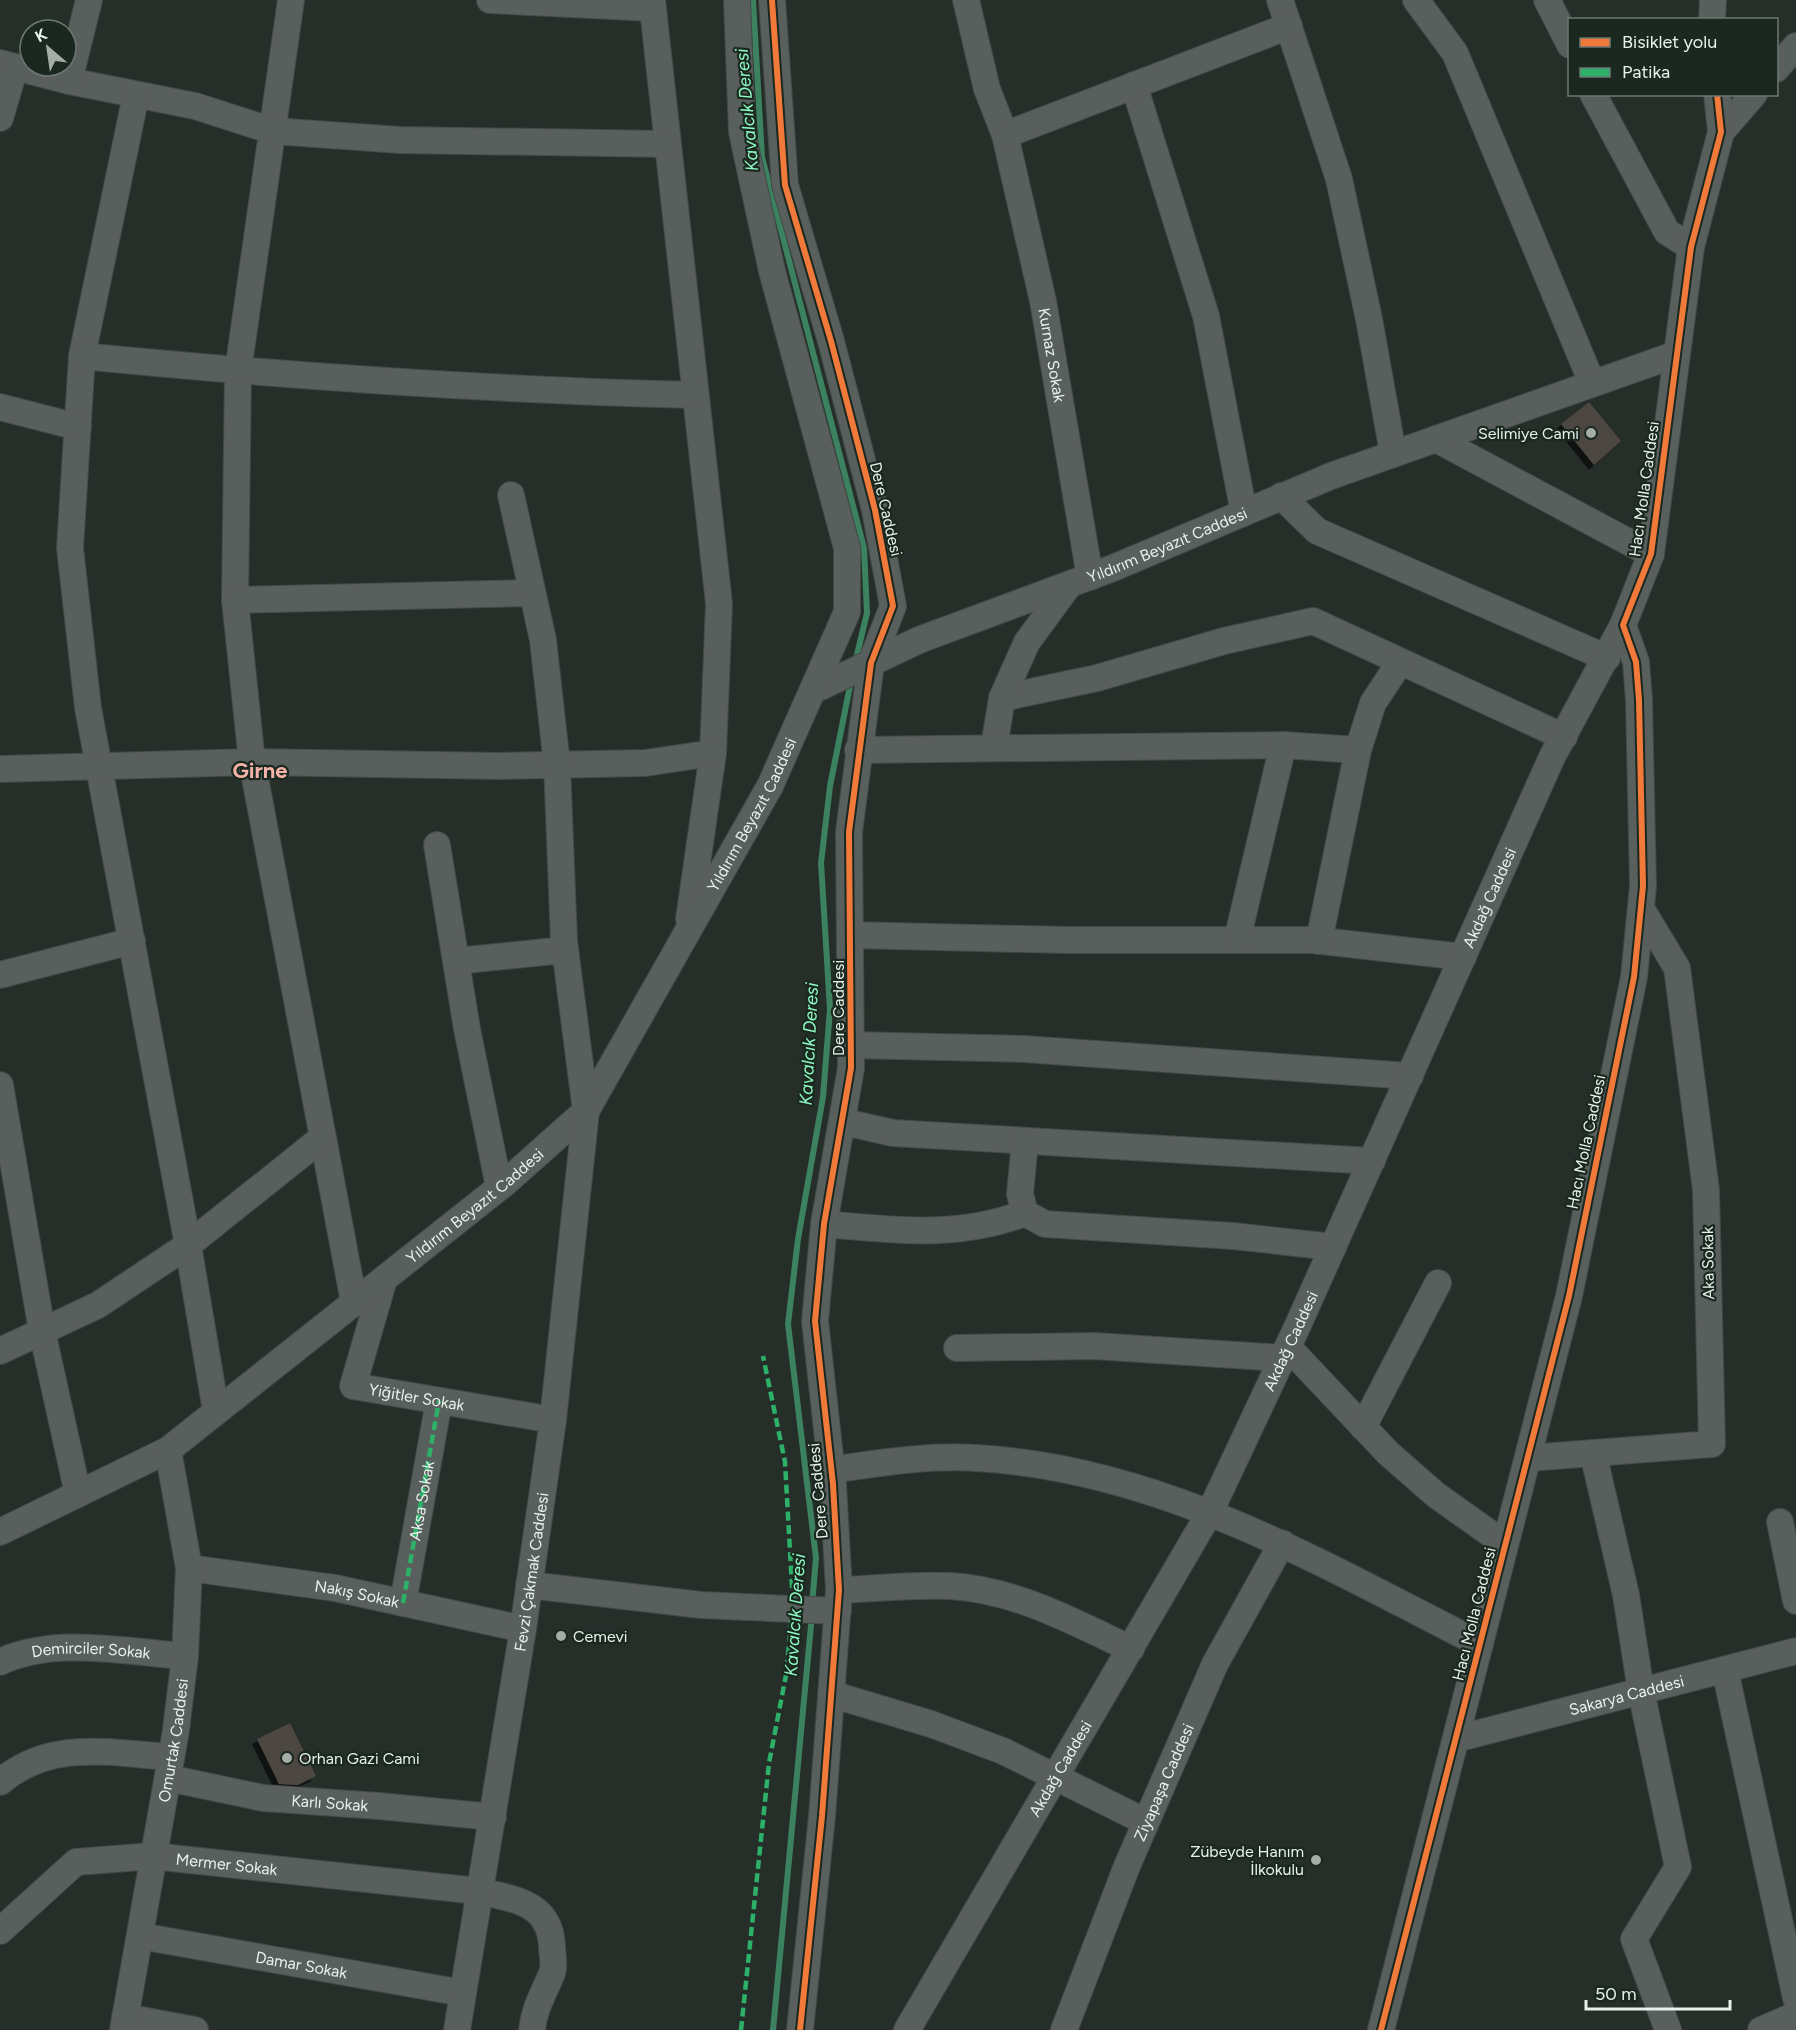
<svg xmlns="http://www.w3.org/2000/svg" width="1796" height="2030" font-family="Figtree,sans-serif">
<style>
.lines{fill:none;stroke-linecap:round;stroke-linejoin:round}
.stream{stroke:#3c8260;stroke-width:6}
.building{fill:#4e4642;filter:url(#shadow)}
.minor-casing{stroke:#434a46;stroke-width:28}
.minor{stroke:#595f5c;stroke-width:26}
.quiet{stroke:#2db169;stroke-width:4.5;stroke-dasharray:9 4.5;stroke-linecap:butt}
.cycleway-casing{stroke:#1a2820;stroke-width:10}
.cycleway{stroke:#f17a3a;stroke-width:6}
.poi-dot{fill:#a4ada8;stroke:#1a2820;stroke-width:2}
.labels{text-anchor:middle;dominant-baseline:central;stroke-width:4.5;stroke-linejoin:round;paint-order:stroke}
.street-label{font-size:16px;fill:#e8f1ec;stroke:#1a2820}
.poi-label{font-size:16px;fill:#e8f1ec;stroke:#1a2820;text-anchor:end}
.water-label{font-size:18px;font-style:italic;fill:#8ff9c3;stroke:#1a2820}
.district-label{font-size:22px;font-weight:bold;fill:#f5b2a8;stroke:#1a2820}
</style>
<defs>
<filter id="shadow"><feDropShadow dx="-5" dy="5" stdDeviation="0" flood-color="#0009"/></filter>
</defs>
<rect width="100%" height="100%" fill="#262e2a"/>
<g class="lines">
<g class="stream">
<polyline points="753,0 762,157 864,548 867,613 855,663"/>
<polyline points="812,1605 816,1558 788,1324 798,1239 823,1097 830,1009 821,863 830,786 851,681"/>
<polyline points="773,2030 812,1615"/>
</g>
</g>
<g class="building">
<polygon points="1589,402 1621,441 1594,465 1561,424"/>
<polygon points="290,1723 316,1776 298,1785 279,1784 257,1739"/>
</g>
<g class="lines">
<g class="minor-casing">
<g id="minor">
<polyline points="291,0 238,371 235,600 252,762 354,1302"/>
<polyline points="490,0 653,8"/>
<polyline points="652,0 719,604 713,753 689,919"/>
<polyline points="772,0 785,185 831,341 875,510 893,606 871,663 849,832 851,1068 824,1224 815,1321 833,1484 839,1590 822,1816 800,2030"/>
<path id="s1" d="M 966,0 L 987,89 L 1005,135 L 1043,301 L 1090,577"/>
<polyline points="1280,0 1339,179 1369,319 1393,453"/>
<polyline points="1416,0 1455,53 1592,383"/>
<polyline points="1547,0 1570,45"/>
<polyline points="1712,20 1713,0"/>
<polyline points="0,63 69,81 195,106 273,131 400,140 667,144"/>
<polyline points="1776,69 1796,46"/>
<polyline points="69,81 89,0"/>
<polyline points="1134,85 1206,316 1244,513"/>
<polyline points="1593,94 1667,232 1691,247"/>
<polyline points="136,95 82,356 70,548 88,708 188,1245 216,1411"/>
<polyline points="0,118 15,67"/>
<polyline points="1721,132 1754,94"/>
<polyline points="1005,135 1289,26"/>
<path d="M 82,356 C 286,376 490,390 695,395"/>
<polyline points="0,407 78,427"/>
<polyline points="1436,439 1651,554"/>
<polyline points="1281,496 1317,531 1607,658"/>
<polyline points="235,600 531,593"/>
<path id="s2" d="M 814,690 L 919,640 L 1113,568 L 1331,476 L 1677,354"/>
<polyline points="1002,698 1097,678 1224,641 1313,621 1564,737"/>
<polyline points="994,747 1002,698 1027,642 1069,585"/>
<polyline points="858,750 1283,745 1358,750"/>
<polyline points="0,769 252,762 500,766 645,763 713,753"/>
<polyline points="437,845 467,1029 499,1187"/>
<polyline points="851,935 1066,940 1313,940 1463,957"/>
<polyline points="1237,940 1283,745"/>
<polyline points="1319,941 1358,750 1373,703 1400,662"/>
<polyline points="456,961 565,950"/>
<polyline points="0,975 132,941"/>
<polyline points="851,1045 1024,1049 1410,1076"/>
<polyline points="0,1085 42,1331 78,1494"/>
<polyline points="844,1122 893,1133 1372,1161"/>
<polyline points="1025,1141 1020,1194 1025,1213 1045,1224 1233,1236 1333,1247"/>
<path d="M 824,1224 C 895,1230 956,1239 1025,1213"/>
<path id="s3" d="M 384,1279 L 353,1386 L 553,1420"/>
<polyline points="1288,1347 1388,1453 1436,1495 1505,1544"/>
<polyline points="957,1348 1094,1346 1282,1358"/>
<polyline points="0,1351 98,1305 188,1245 322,1138"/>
<polyline points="1363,1427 1438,1283"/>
<polyline points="1593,1453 1626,1595 1641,1691 1678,1867 1634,1939 1668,2030"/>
<polyline points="1528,1458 1712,1444 1706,1190 1677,968 1642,910"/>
<path d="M 831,1470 C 879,1463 929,1455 976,1458 C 1160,1468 1320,1563 1480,1644"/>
<polyline points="1780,1522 1796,1601"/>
<path id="s4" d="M 0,1532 L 168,1450 L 505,1183 L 586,1111 L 770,786 L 847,612 L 847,548 L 772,271 L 742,132 L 737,0"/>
<path id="s5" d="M 189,1568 L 335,1588 L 523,1629"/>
<polyline points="529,1585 701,1605 838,1611"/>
<path d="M 839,1590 C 875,1589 913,1584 949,1586 C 1014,1589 1074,1622 1131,1649"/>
<polyline points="403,1603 439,1401"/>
<path id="s6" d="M 0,1662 C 54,1636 127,1652 185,1656"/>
<polyline points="1725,1670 1796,1998"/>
<polyline points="831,1694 931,1724 1003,1751 1146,1822"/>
<path id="s7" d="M 1456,1739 L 1796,1651"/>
<path id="s8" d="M 168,1778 L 263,1798 L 379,1806 L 493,1817"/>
<path d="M 0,1782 C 51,1739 110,1753 171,1757"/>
<path id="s9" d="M 0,1931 L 76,1862 L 153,1856 L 478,1891 C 513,1899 550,1902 552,1946 C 552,1954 555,1966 552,1973 C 544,1993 534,2008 532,2030"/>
<path id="s10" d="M 140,1936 L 463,1993"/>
<polyline points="125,2017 195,2030"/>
<path id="s11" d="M 123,2030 L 176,1730 L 185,1656 L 189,1568 L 168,1450"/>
<path id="s12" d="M 457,2030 L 523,1629 L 553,1420 L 586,1111 L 564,941 L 557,765 L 543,640 L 511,495"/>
<path id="s13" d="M 907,2030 L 1210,1512 L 1298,1325 L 1552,757 L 1623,625"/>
<path id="s14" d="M 1064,2030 L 1127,1866 L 1215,1664 L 1282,1543"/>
<polyline points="1381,2030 1569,1296 1634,977 1643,886 1639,700 1636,662 1623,625 1651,554 1691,247 1721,132 1717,94"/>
<polyline points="1761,2030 1796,2015"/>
</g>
</g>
<use href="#minor" class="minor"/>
<g class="quiet">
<path id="s15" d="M 403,1603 L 439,1401"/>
<polyline points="741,2030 769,1763 786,1675 793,1605 785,1462 763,1356"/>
</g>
<g class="cycleway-casing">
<g id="cycleway">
<polyline points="772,0 785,185 831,341 875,510 893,606 871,663 849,832 851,1068 824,1224 815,1321 833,1484 839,1590 822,1816 800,2030"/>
<polyline points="1381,2030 1569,1296 1634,977 1643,886 1639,700 1636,662 1623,625 1651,554 1691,247 1721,132 1717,94"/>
</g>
</g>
<use href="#cycleway" class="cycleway"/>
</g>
<g class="poi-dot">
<circle cx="1591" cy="433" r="6"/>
<circle cx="561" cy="1636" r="6"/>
<circle cx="287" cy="1758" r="6"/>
<circle cx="1316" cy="1860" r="6"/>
</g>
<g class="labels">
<g class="street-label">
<text stroke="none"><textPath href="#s1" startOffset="366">Kurnaz Sokak</textPath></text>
<text transform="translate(1644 489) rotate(-82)">Hacı Molla Caddesi</text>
<text transform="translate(886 509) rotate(77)">Dere Caddesi</text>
<text stroke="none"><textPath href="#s2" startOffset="382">Yıldırım Beyazıt Caddesi</textPath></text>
<text stroke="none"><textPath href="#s4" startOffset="1065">Yıldırım Beyazıt Caddesi</textPath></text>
<text stroke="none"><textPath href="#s13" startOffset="1275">Akdağ Caddesi</textPath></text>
<text transform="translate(838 1008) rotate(-90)">Dere Caddesi</text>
<text transform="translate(1586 1142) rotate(-78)">Hacı Molla Caddesi</text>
<text stroke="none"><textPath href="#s4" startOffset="579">Yıldırım Beyazıt Caddesi</textPath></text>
<text transform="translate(1708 1263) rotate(-91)">Aka Sokak</text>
<text stroke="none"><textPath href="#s13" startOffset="789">Akdağ Caddesi</textPath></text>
<text stroke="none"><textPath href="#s3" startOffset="176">Yiğitler Sokak</textPath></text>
<text transform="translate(818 1491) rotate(-95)">Dere Caddesi</text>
<text stroke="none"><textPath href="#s15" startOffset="104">Aksa Sokak</textPath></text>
<text stroke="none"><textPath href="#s12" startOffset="464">Fevzi Çakmak Caddesi</textPath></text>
<text stroke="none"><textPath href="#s5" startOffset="170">Nakış Sokak</textPath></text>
<text transform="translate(1474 1614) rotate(-76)">Hacı Molla Caddesi</text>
<text stroke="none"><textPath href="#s6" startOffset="93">Demirciler Sokak</textPath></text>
<text stroke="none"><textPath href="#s7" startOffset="176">Sakarya Caddesi</textPath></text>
<text stroke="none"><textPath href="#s11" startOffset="294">Omurtak Caddesi</textPath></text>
<text stroke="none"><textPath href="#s13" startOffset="303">Akdağ Caddesi</textPath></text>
<text stroke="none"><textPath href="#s14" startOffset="267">Ziyapaşa Caddesi</textPath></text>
<text stroke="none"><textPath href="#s8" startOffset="164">Karlı Sokak</textPath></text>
<text stroke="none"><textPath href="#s9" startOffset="254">Mermer Sokak</textPath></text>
<text stroke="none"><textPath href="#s10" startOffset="164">Damar Sokak</textPath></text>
</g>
<g class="poi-label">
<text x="1579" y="433">Selimiye Cami</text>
<text x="573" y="1636" text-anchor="start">Cemevi</text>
<text x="299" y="1758" text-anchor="start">Orhan Gazi Cami</text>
<text x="1304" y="1851">Zübeyde Hanım<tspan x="1304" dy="18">İlkokulu</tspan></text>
</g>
<g class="water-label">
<text transform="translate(747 110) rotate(-95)">Kavalcık Deresi</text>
<text transform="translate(809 1044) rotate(-87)">Kavalcık Deresi</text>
<text transform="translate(795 1615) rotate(-86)">Kavalcık Deresi</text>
</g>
<g class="district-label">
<text x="260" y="770">Girne</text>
</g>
</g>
<rect x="1568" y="18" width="210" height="78" fill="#1a2820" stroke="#6c7872" stroke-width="1.5"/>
<rect x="1580" y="38" width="30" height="9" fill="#f17a3a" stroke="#6c7872" stroke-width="1.5"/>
<text x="1622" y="48" font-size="18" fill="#e8f1ec">Bisiklet yolu</text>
<rect x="1580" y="68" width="30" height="9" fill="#2db169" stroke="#6c7872" stroke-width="1.5"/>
<text x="1622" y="78" font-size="18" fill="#e8f1ec">Patika</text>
<g transform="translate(48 48) rotate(331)"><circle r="28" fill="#1a2820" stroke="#6c7872" stroke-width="1.5"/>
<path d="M0-4.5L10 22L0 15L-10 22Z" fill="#a4ada8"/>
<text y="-9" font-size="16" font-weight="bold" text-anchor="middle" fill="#e8f1ec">K</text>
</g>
<path d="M1586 2000v9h144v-9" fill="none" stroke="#e8f1ec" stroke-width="3"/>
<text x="1595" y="2000" font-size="18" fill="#e8f1ec" stroke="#1a2820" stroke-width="4.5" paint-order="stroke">50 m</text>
</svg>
